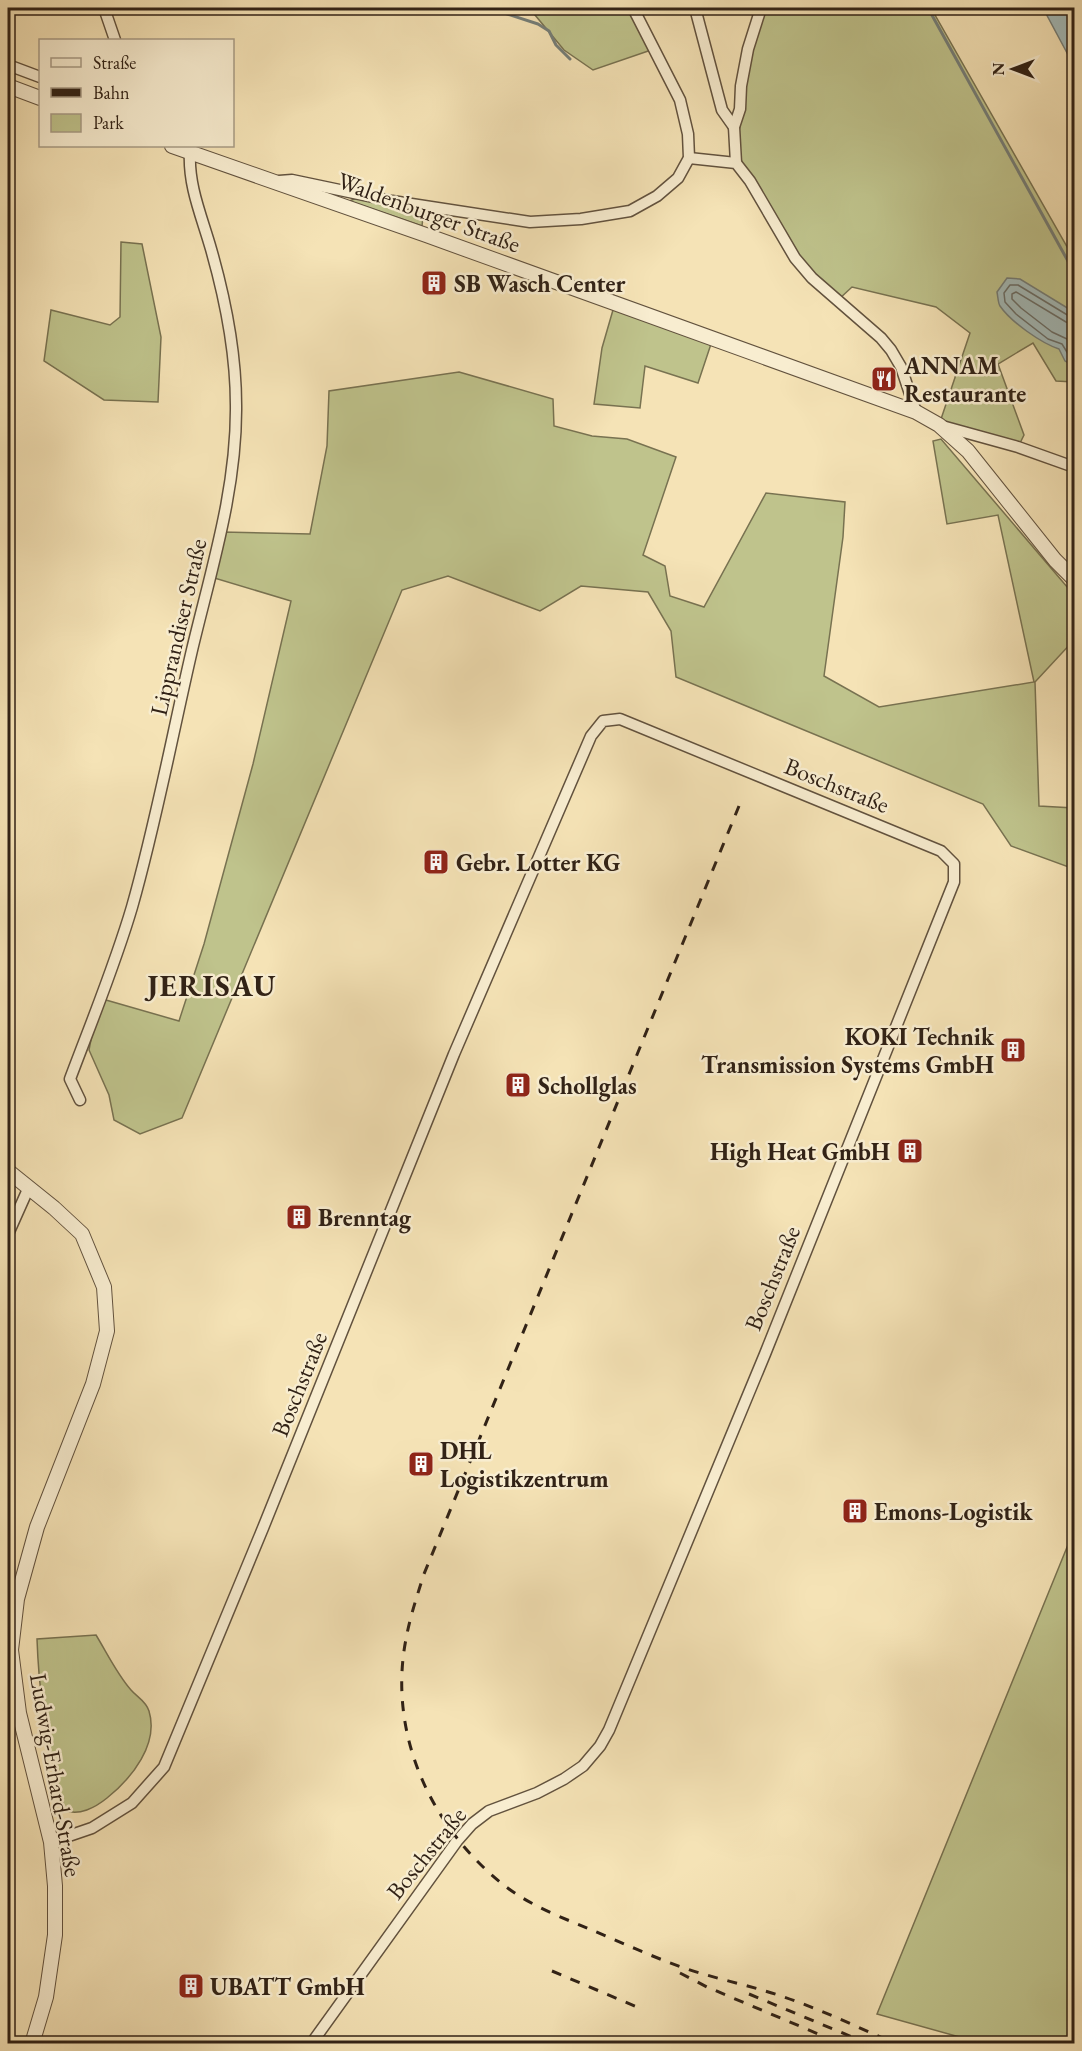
<svg xmlns="http://www.w3.org/2000/svg" width="1082" height="2051" font-family="'EB Garamond',serif">
<style>
.green{fill:#bfc38c;stroke:#787251;stroke-width:1.5}
.water{fill:#a3bbba;stroke:#757e78;stroke-width:1.5}
.lines{fill:none;stroke-linecap:round;stroke-linejoin:round}
.shore{stroke:#6a6e68;stroke-width:1.5}
.stream{stroke:#757e78;stroke-width:3}
.minor-casing{stroke:#62523e;stroke-width:13}
.tertiary-casing{stroke:#62523e;stroke-width:16}
.minor{stroke:#f8edd0;stroke-width:10}
.tertiary{stroke:#f8edd0;stroke-width:14}
.rail{stroke:#312216;stroke-width:3;stroke-dasharray:10 10;stroke-linecap:butt}
.labels{text-anchor:middle;dominant-baseline:central;stroke-width:5;stroke-linejoin:round;paint-order:stroke}
.street-label{font-size:24px;fill:#312216;stroke:#f8edd0}
.poi-label{font-size:24px;font-weight:bold;fill:#312216;stroke:#f8edd0;text-anchor:start}
.district-label{font-size:30px;font-weight:bold;letter-spacing:1.5px;fill:#312216;stroke:#f8edd0}
</style>
<rect width="100%" height="100%" fill="#f5e3b6"/>
<filter id="stains"><feTurbulence type="fractalNoise" baseFrequency=".00333" numOctaves="4"/><feColorMatrix values="0 0 0 0 .2 0 0 0 0 .09 0 0 0 0 .02 0 0 0 .5 -.17"/></filter>
<radialGradient id="worn" r=".72"><stop offset=".6" stop-color="#630" stop-opacity="0"/><stop offset="1" stop-color="#630" stop-opacity=".3"/></radialGradient>
<g class="green">
<polygon points="543,8 633,8 654,49 593,70 564,50 535,15"/>
<polygon points="761,8 931,8 1074,259 1074,382 1056,381 1033,343 998,364 1024,435 1018,447 939,425 970,333 936,307 852,287 838,300 812,278 736,163 740,109"/>
<polygon points="360,197 424,208 422,226 349,201"/>
<polygon points="121,242 142,244 161,337 158,402 104,400 44,361 51,310 110,325 120,317"/>
<polygon points="615,303 713,338 698,383 645,366 640,408 594,404 602,348"/>
<polygon points="459,372 553,399 554,426 592,436 627,439 676,457 643,555 665,566 670,596 704,607 766,493 845,502 843,537 824,676 879,707 1034,682 998,515 947,524 933,441 941,439 1074,595 1074,640 1035,682 1039,806 1074,808 1074,869 1011,846 983,804 676,677 671,631 648,592 581,586 540,611 448,576 402,590 182,1118 140,1134 114,1120 109,1095 89,1050 99,998 179,1021 204,944 253,764 291,601 211,577 222,532 310,534 327,446 329,391"/>
<polygon points="1074,1530 1074,2043 981,2043 877,2014"/>
<path d="M 96,1635 C 107,1653 117,1674 131,1690 C 137,1697 146,1701 149,1711 C 159,1744 132,1778 107,1798 C 96,1807 78,1817 65,1810 C 48,1754 39,1698 37,1639 Z"/>
</g>
<g class="water">
<polygon points="1043,8 1074,8 1074,66"/>
<path d="M 1007,278 L 1020,279 L 1074,312 L 1074,366 L 1065,361 L 1059,349 C 1041,343 1011,322 1000,306 C 998,303 998,297 997,292 Z"/>
</g>
<g class="lines">
<g class="shore">
<polyline points="1074,316 1069,316 1018,285 1010,285 1004,293 1005,302 1016,314 1048,339 1062,344 1070,357 1074,360"/>
<polyline points="1074,324 1066,322 1016,292 1012,294 1012,299 1021,308 1052,332 1067,339 1074,349"/>
</g>
<g class="stream">
<polyline points="489,8 538,24 549,31 556,45 570,59"/>
<polyline points="928,8 1074,272"/>
</g>
<g class="minor-casing">
<g id="minor">
<polyline points="104,8 115,40"/>
<polyline points="695,8 722,110 734,127"/>
<polyline points="8,65 40,77"/>
<polyline points="689,158 736,163 750,181 795,258 812,278 881,338 891,350 901,367 916,412"/>
<polyline points="736,163 734,127 740,109 741,86 748,49 761,8"/>
<polyline points="279,181 292,180 392,201 530,222 581,219 630,211 657,196 678,178 689,158 688,134 680,100 633,8"/>
<polyline points="942,426 1018,447 1074,467"/>
<path d="M 80,1100 L 70,1079 C 91,1023 115,965 132,907 C 156,823 172,736 192,650 C 211,570 237,489 236,405 C 236,354 225,298 211,249 C 202,217 188,186 190,152 L 187,148"/>
<polyline points="8,1234 29,1187"/>
<polyline points="51,1842 92,1828 132,1803 164,1767 263,1528 454,1054 591,736 603,721 620,719 941,851 954,864 954,882 765,1354 609,1730 600,1746 583,1766 564,1779 537,1793 489,1811 472,1824 457,1841 311,2044"/>
</g>
</g>
<g class="tertiary-casing">
<g id="tertiary">
<polyline points="8,86 40,98"/>
<polyline points="172,146 426,235 916,412 939,425 968,451 1055,560 1074,579"/>
<polyline points="8,1171 54,1208 82,1234 104,1287 107,1331 93,1384 37,1527 17,1599 11,1650 19,1713 51,1842 55,1886 55,1935 46,1997 32,2044"/>
</g>
</g>
<use href="#minor" class="minor"/>
<use href="#tertiary" class="tertiary"/>
<g class="rail">
<path d="M 739,806 L 424,1574 C 417,1596 410,1617 406,1639 C 387,1736 433,1832 509,1889 C 535,1908 566,1919 594,1931 C 625,1944 655,1958 687,1969 C 717,1979 748,1985 778,1995 C 818,2008 857,2027 896,2044"/>
<polyline points="552,1971 637,2007"/>
<polyline points="680,1973 707,1987 842,2044"/>
<polyline points="749,1994 869,2044"/>
</g>
</g>
<defs>
<g id="building-square" transform="scale(1.35)"><rect x="-9" y="-9" width="18" height="18" rx="4" fill="#8f2418" stroke="#f8edd0"/><path d="M-4-6H4V6H1V3H-1V6H-4ZM-2.5-4.3h1.7v1.8h-1.7ZM.8-4.3h1.7v1.8H.8ZM-2.5-1h1.7V.8h-1.7ZM.8-1h1.7V.8H.8Z" fill="#fff"/></g>
<g id="restaurant-square" transform="scale(1.35)"><rect x="-9" y="-9" width="18" height="18" rx="4" fill="#8f2418" stroke="#f8edd0"/><path d="M-5-6h1v4h1v-4h1v4h1v-4h1v5L-1.5 .5V6h-2V.5L-5-1ZM5-6V6H3V1.5H1.5Q1.5-4 5-6Z" fill="#fff"/></g>
</defs>
<g fill-rule="evenodd">
<use href="#building-square" x="434" y="283"/>
<use href="#restaurant-square" x="884" y="379"/>
<use href="#building-square" x="436" y="862"/>
<use href="#building-square" x="1013" y="1050"/>
<use href="#building-square" x="518" y="1085"/>
<use href="#building-square" x="910" y="1151"/>
<use href="#building-square" x="299" y="1217"/>
<use href="#building-square" x="421" y="1464"/>
<use href="#building-square" x="855" y="1511"/>
<use href="#building-square" x="191" y="1986"/>
</g>
<g class="labels">
<g class="street-label">
<text transform="translate(429 212) rotate(20)">Waldenburger Straße</text>
<text transform="translate(178 627) rotate(-77)">Lipprandiser Straße</text>
<text transform="translate(837 785) rotate(22)">Boschstraße</text>
<text transform="translate(772 1278) rotate(-68)">Boschstraße</text>
<text transform="translate(299 1384) rotate(-68)">Boschstraße</text>
<text transform="translate(56 1775) rotate(80)">Ludwig-Erhard-Straße</text>
<text transform="translate(426 1853) rotate(-51)">Boschstraße</text>
</g>
<g class="poi-label">
<text x="454" y="283">SB Wasch Center</text>
<text x="904" y="365">ANNAM<tspan x="904" dy="28">Restaurante</tspan></text>
<text x="456" y="862">Gebr. Lotter KG</text>
<text x="994" y="1036" text-anchor="end">KOKI Technik<tspan x="994" dy="28">Transmission Systems GmbH</tspan></text>
<text x="538" y="1085">Schollglas</text>
<text x="890" y="1151" text-anchor="end">High Heat GmbH</text>
<text x="318" y="1217">Brenntag</text>
<text x="440" y="1450">DHL<tspan x="440" dy="28">Logistikzentrum</tspan></text>
<text x="874" y="1511">Emons-Logistik</text>
<text x="210" y="1986">UBATT GmbH</text>
</g>
<g class="district-label">
<text x="212" y="985">JERISAU</text>
</g>
</g>
<rect width="1082" height="2051" fill="none" stroke="#f5e3b6" stroke-width="30"/>
<rect x="9" y="9" width="1064" height="2033" fill="none" stroke="#312216" stroke-width="3"/>
<rect x="15" y="15" width="1052" height="2021" fill="none" stroke="#312216" stroke-width="1.5"/>
<rect x="39" y="39" width="195" height="108" fill="#f8edd0" stroke="#a89c86" stroke-width="1.5"/>
<rect x="51" y="58" width="30" height="9" fill="#f8edd0" stroke="#a89c86" stroke-width="1.5"/>
<text x="93" y="69" font-size="18" fill="#312216">Straße</text>
<rect x="51" y="88" width="30" height="9" fill="#312216" stroke="#a89c86" stroke-width="1.5"/>
<text x="93" y="99" font-size="18" fill="#312216">Bahn</text>
<rect x="51" y="114" width="30" height="18" fill="#bfc38c" stroke="#a89c86" stroke-width="1.5"/>
<text x="93" y="129" font-size="18" fill="#312216">Park</text>
<g transform="translate(1013 69) rotate(270)" stroke="#f8edd0" stroke-width="4.5" paint-order="stroke">
<path d="M0-4.5L10 22L0 15L-10 22Z" fill="#312216"/>
<text y="-9" font-size="16" font-weight="bold" text-anchor="middle" fill="#312216">N</text>
</g>
<rect width="100%" height="100%" filter="url(#stains)"/>
<rect width="100%" height="100%" fill="url(#worn)"/>
</svg>
